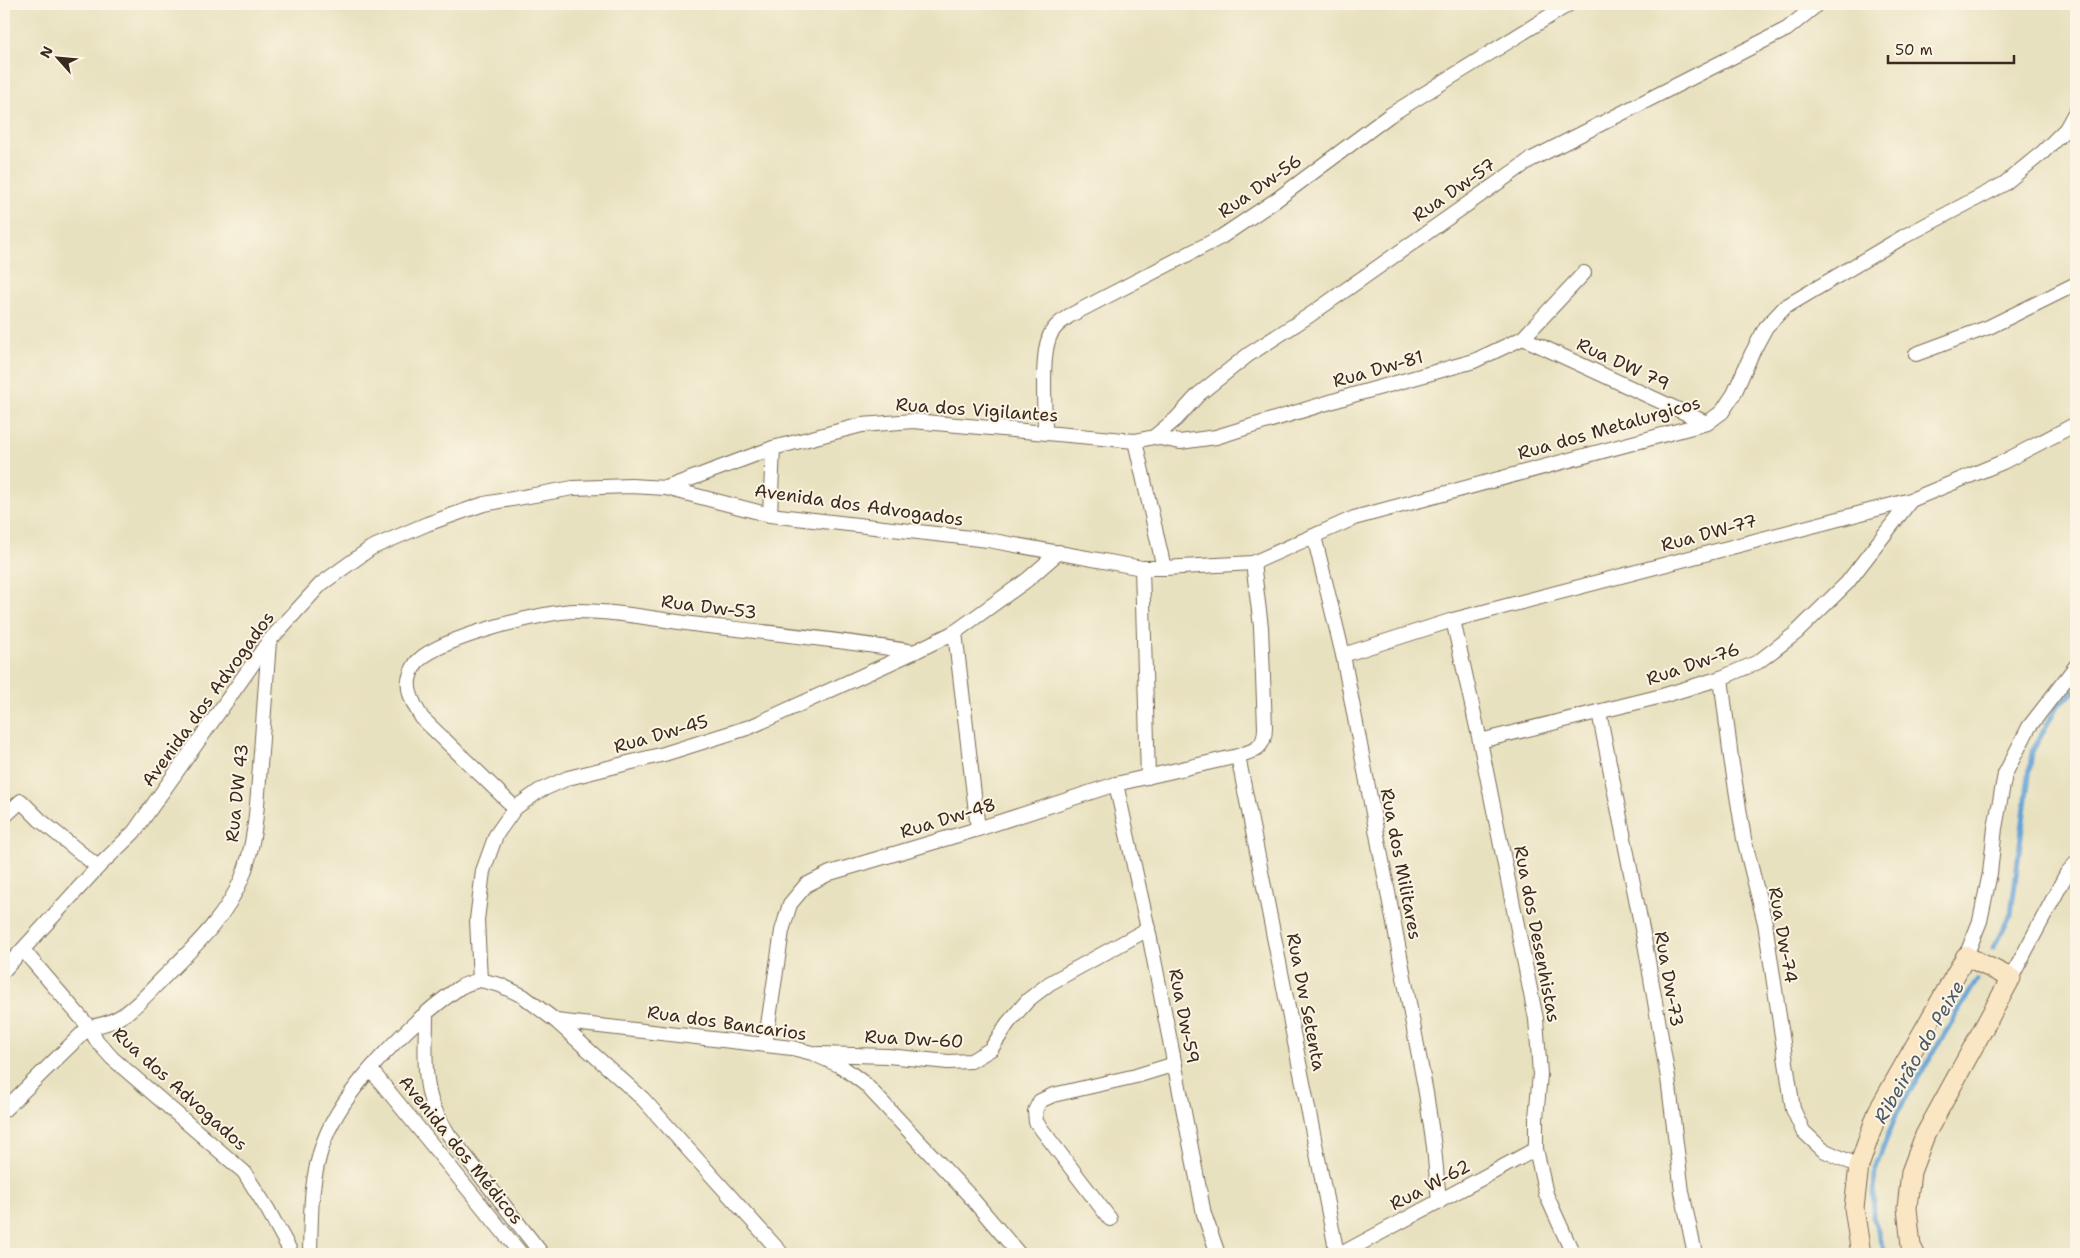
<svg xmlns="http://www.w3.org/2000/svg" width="2080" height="1258" font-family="'Shantell Sans',sans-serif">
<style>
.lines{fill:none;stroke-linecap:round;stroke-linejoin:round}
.stream{stroke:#64a3d6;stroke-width:5}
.street-casing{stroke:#786a56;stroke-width:16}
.secondary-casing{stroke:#786a56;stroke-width:21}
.street{stroke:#fff;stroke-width:14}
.secondary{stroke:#fbe6c4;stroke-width:19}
.labels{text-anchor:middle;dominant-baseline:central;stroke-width:4;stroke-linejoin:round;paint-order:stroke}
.street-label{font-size:18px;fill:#3b2a1e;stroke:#fcf5e5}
.water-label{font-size:19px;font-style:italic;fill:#4b5a68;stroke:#fcf5e5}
</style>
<rect width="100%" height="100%" fill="#fcf5e5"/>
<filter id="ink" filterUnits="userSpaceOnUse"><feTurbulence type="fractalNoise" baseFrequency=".02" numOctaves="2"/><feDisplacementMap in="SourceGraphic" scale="10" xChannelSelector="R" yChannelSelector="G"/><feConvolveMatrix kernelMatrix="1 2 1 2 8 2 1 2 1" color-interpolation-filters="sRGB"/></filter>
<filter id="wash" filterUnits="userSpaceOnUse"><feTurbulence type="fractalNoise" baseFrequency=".0096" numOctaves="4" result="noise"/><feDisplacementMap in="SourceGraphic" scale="20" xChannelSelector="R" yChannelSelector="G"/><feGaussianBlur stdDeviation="1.12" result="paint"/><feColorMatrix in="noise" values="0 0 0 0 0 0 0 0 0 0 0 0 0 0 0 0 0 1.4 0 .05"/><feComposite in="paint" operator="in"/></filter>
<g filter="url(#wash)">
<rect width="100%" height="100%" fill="#e8e1bf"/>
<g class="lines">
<g class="stream">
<polyline points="1993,948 2011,914 2032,752 2057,706 2076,690"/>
<polyline points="1886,1254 1873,1217 1875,1168 1897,1113 1977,980"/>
</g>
</g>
</g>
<g filter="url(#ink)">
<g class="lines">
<g class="street-casing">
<g id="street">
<polyline points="1523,338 1707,423"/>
<polyline points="1916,354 1989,327 2076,284"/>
<path d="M 1045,432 C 1045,409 1041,358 1049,338 C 1052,328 1061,322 1069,316 L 1221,237 L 1276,200 L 1390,115 L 1569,4"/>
<polyline points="1154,437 1180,442 1216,437 1353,395 1474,361 1523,338 1584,273"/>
<polyline points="1135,441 1164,568"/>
<polyline points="666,488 773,448 862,425 913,421 1135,441 1154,437 1176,419 1199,394 1248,355 1310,315 1530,160 1787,29 1814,7 1816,4"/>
<polyline points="770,515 773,448"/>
<polyline points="1314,536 1343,655 1426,1093 1434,1147 1439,1202"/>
<polyline points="1142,568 1148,777"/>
<polyline points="1453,620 1480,741 1536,1019 1540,1074 1536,1118 1536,1149 1546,1194 1573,1254"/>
<polyline points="955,632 978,829"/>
<polyline points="1343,655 1453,620 1911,500 2003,462 2076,424"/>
<polyline points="1721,678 1731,758 1744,839 1765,923 1793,1109 1803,1131 1823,1150 1859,1166"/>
<polyline points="1599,712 1646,949 1668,1078 1682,1192 1695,1254"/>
<polyline points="1480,741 1662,696 1721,678 1758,662 1796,633 1847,583 1911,500"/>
<polyline points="1238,756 1337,1254"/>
<polyline points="1116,784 1148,929 1204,1214 1218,1254"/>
<path d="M 515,808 L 422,718 C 415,707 405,690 410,676 C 411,672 415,663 419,660 C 442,638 544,611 576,611 C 618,611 659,620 700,625 C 772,633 843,640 914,652"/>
<polyline points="4,817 21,801 40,820 98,867"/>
<polyline points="23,950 89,1027 97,1041 112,1058 244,1172 268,1210 292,1254"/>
<polyline points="1966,956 1980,921 1990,873 1995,828 2005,774 2029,727 2076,666"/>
<polyline points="4,970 98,867 134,832 269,641 321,584 371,548 427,524 484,504 573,488 631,486 666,488 770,515 988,540 1142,568 1164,568 1253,563 1354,518 1707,423 1722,412 1734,394 1752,353 1766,327 1785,307 1903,237 2004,184 2043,152 2066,129 2076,111"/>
<polyline points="2011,978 2067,873 2076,863"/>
<polyline points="480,980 477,920 483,871 496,835 515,808 539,791 568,778 664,754 750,727 914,652 955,632 1027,580 1059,552"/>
<polyline points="480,980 500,985 523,996 556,1021 643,1099 782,1254"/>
<path d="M 426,1014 C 426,1041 423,1074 431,1100 C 435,1113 442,1124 449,1135 L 542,1254"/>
<polyline points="556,1021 792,1048 812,1053 841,1066 865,1084 968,1194 1019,1254"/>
<path d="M 89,1027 C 125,1023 141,1000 165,976 C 194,947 226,917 242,878 C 256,842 257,804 260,766 C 263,725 266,683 269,641"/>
<path d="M 765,1045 L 782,931 L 790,904 L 806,885 L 830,873 L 978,829 L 1116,784 L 1238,756 C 1256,750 1265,748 1265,727 L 1261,627 L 1253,563"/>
<polyline points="819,1054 888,1056 948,1062 971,1061 991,1049 1008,1023 1028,1000 1050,983 1148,929"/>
<polyline points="371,1070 521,1254"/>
<polyline points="4,1110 89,1027"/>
<polyline points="1110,1219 1036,1122 1035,1111 1040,1101 1053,1095 1136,1076 1175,1064"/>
<path d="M 310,1254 C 311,1214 310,1180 324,1141 C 343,1089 413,1019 459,988 C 465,984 473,982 480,980"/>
<polyline points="1341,1254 1536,1149"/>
</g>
</g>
<g class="secondary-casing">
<polyline id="secondary" points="1861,1254 1854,1208 1859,1166 1878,1111 1966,956 2011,978 1925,1135 1911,1172 1907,1208 1911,1246 1915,1254"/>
</g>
<use href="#street" class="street"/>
<use href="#secondary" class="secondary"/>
</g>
</g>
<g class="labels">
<g class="street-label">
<text transform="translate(1260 186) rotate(-35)">Rua Dw-56</text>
<text transform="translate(1454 190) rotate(-35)">Rua Dw-57</text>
<text transform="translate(1623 364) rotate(25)">Rua DW 79</text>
<text transform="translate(1378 369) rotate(-16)">Rua Dw-81</text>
<text transform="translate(977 410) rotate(4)">Rua dos Vigilantes</text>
<text transform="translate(1609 428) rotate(-16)">Rua dos Metalurgicos</text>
<text transform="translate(859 505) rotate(8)">Avenida dos Advogados</text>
<text transform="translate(1709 533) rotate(-15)">Rua DW-77</text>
<text transform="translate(709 607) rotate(7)">Rua Dw-53</text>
<text transform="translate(1693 664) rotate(-19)">Rua Dw-76</text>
<text transform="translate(208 699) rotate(-54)">Avenida dos Advogados</text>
<text transform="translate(661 734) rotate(-16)">Rua Dw-45</text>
<text transform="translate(237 793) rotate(-84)">Rua DW 43</text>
<text transform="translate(948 818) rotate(-17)">Rua Dw-48</text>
<text transform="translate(1401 864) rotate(79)">Rua dos Militares</text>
<text transform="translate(1537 934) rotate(79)">Rua dos Desenhistas</text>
<text transform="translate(1783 935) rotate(80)">Rua Dw-74</text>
<text transform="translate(1669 979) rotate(80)">Rua Dw-73</text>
<text transform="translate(1306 1002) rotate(79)">Rua Dw Setenta</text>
<text transform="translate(1184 1016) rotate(79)">Rua Dw-59</text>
<text transform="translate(727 1023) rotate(8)">Rua dos Bancarios</text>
<text transform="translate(914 1039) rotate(3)">Rua Dw-60</text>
<text transform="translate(180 1089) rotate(42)">Rua dos Advogados</text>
<text transform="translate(461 1150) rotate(51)">Avenida dos Médicos</text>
<text transform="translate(1430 1185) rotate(-28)">Rua W-62</text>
</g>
<g class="water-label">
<text transform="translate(1919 1052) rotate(-60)">Ribeirão do Peixe</text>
</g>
</g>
<rect width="2080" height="1258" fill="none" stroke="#fcf5e5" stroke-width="20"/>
<g transform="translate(58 58) rotate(297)" stroke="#fcf5e5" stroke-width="4" paint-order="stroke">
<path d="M0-4L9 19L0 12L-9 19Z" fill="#3b2a1e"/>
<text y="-8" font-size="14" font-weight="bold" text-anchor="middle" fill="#3b2a1e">N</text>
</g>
<path d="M1888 55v8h126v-8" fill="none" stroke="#3b2a1e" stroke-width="2.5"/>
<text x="1895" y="55" font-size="15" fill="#3b2a1e" stroke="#fcf5e5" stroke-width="4" paint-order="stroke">50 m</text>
</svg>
